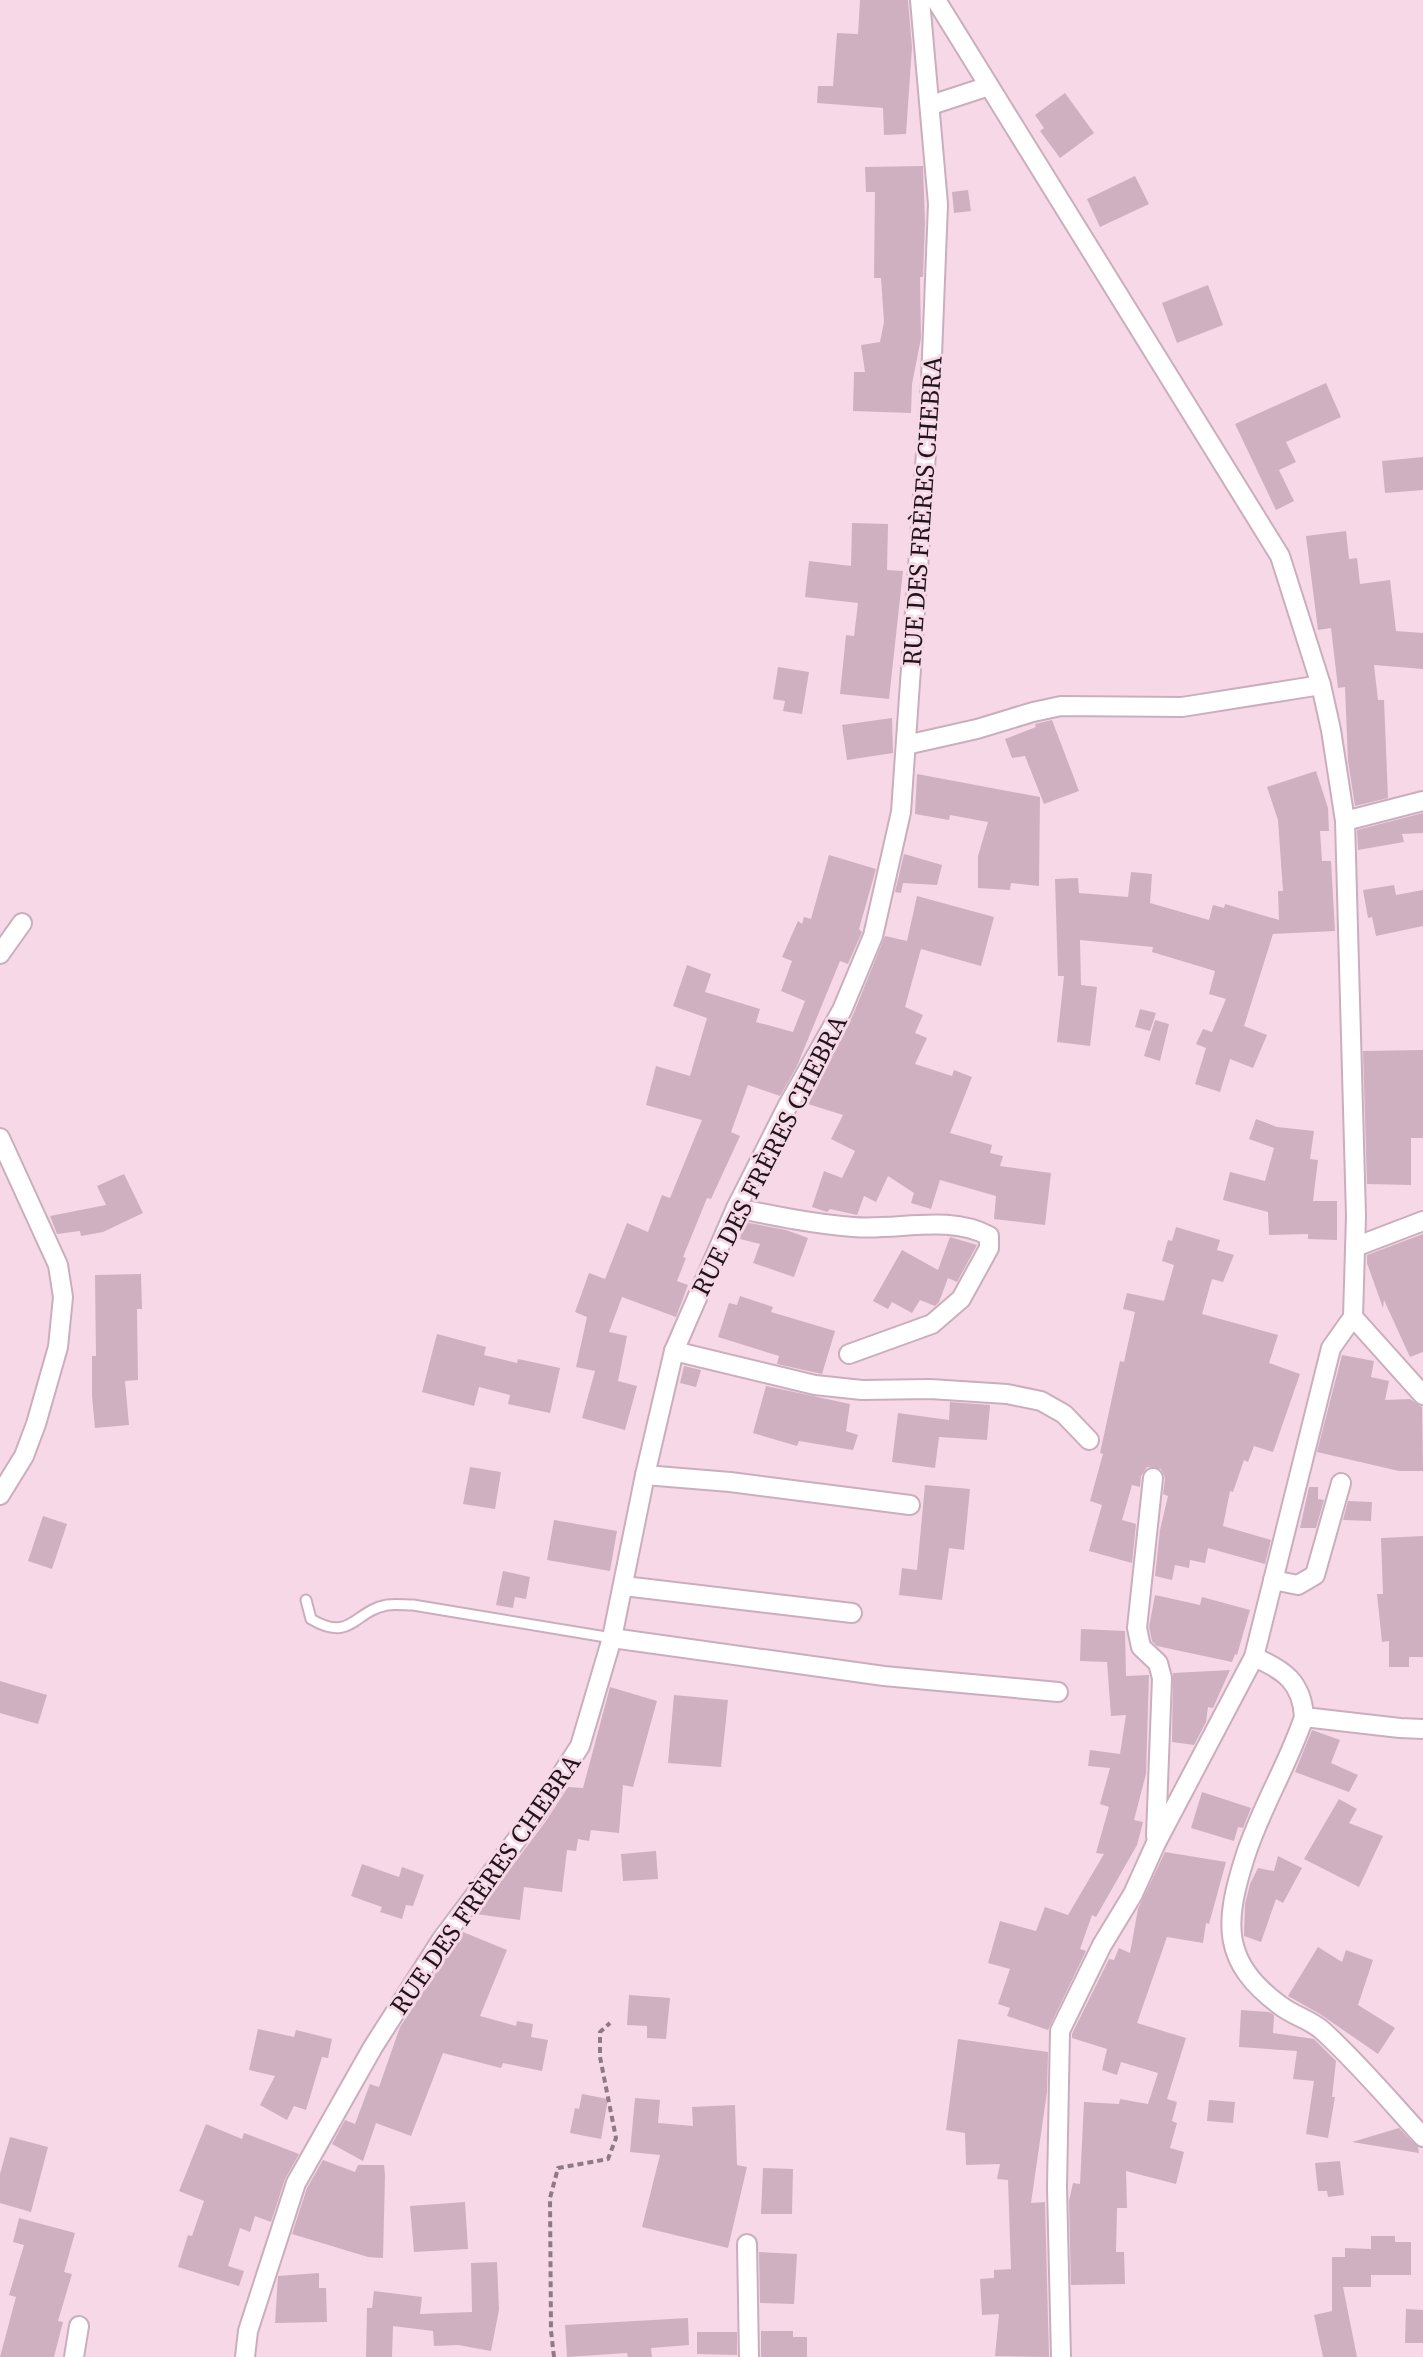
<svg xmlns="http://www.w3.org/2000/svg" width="1423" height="2357" font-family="'Source Serif 4',serif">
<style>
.building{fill:#cfb0c0}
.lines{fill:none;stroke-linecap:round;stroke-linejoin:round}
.service-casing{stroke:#cbaebd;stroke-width:13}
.minor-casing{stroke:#cbaebd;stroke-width:22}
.path{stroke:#8f7a84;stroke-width:4;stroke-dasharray:6 4;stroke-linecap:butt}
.service{stroke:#fff;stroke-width:9}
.minor{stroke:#fff;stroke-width:18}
.labels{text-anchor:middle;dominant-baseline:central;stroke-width:6;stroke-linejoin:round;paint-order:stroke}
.street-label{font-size:26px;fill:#1e1419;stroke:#f7d8e7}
</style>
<rect width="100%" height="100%" fill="#f7d8e7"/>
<g class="building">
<polygon points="860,0 908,0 912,47 906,134 884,135 883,108 817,103 818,86 833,86 837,33 858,34"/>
<polygon points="1065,93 1094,133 1060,158 1040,131 1044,128 1035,115"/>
<polygon points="923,166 925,223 923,277 920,277 921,338 912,384 911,413 853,411 854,372 865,372 861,345 880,342 884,322 881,278 874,278 875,192 866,192 865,167"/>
<polygon points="1135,176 1149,204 1100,227 1087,199"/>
<polygon points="968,190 971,211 954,213 952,192"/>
<polygon points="1208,285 1223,325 1177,343 1162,303"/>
<polygon points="1326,383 1341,417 1286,442 1296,462 1279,470 1294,501 1276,510 1235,424"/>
<polygon points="1423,457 1423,490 1385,493 1382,461"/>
<polygon points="852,523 888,524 887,570 903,571 889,699 840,694 846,635 854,636 858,603 805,597 809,561 851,566"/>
<polygon points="1346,531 1349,559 1357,558 1360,584 1390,580 1396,631 1423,633 1423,669 1374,665 1378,700 1384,700 1388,798 1355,806 1348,761 1345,687 1338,688 1331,628 1318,630 1306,536"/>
<polygon points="778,667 809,672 802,714 783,711 785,701 773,699"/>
<polygon points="892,718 893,753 847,760 842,725"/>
<polygon points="1052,720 1079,791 1044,804 1025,756 1012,758 1005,739 1036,727 1035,724"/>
<polygon points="1316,771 1328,808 1329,831 1320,831 1322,861 1331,861 1335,931 1273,934 1244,1026 1267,1035 1253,1068 1230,1059 1220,1092 1195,1084 1206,1048 1196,1044 1203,1029 1212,1032 1226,999 1209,994 1215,971 1152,952 1153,947 1080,940 1081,985 1097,987 1090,1046 1057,1042 1064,976 1058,976 1055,879 1078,878 1079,893 1128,897 1131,872 1152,874 1150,903 1209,920 1213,905 1224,908 1225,904 1279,920 1278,891 1283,891 1278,820 1267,787"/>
<polygon points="917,774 1040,797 1039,886 1011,883 1010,890 978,888 978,856 988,822 950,815 949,820 915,814"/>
<polygon points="1423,813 1423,833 1402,834 1404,842 1358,850 1357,830"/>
<polygon points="904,854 942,865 937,885 903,883 901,893 895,892"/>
<polygon points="829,855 876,869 859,929 862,932 848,964 840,961 797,1066 780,1096 748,1085 731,1132 740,1136 711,1199 707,1198 683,1257 686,1258 677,1281 688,1285 676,1317 622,1297 609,1332 627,1336 618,1381 637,1386 625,1430 582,1418 595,1371 576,1367 587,1317 575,1312 589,1273 605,1279 627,1223 648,1232 662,1195 670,1198 702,1120 646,1105 656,1066 690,1076 707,1018 673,1006 687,965 711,974 705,992 760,1009 756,1022 793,1032 805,1001 781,991 792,961 782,957 798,921 802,924 804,917 811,919"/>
<polygon points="1394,885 1396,895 1423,890 1423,926 1376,936 1372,917 1368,918 1363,890"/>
<polygon points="917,896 994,917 981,966 921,949 905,1007 923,1015 915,1033 927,1038 915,1064 952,1076 954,1070 972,1077 950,1133 992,1145 990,1153 1003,1156 1000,1166 1051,1173 1045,1225 994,1219 996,1196 940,1180 931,1209 911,1203 914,1193 888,1176 876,1202 864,1196 857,1215 830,1209 827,1212 812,1207 824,1171 842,1178 855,1151 831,1139 843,1115 808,1104 853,1015 885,936 907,941"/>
<polygon points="1140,1009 1156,1013 1150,1031 1135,1027"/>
<polygon points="1155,1020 1169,1024 1160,1061 1144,1056"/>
<polygon points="1423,1050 1423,1138 1411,1138 1411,1185 1367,1184 1363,1051"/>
<polygon points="1256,1119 1277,1127 1314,1131 1310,1159 1318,1160 1313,1201 1337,1201 1337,1240 1308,1239 1308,1234 1269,1235 1268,1212 1223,1200 1230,1172 1265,1181 1274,1148 1249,1139"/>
<polygon points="124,1174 143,1213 103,1232 81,1236 80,1231 57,1234 50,1216 106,1205 97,1186"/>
<polygon points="744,1222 786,1230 808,1238 794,1277 753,1263 760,1244 740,1239"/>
<polygon points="1176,1227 1220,1240 1217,1250 1234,1255 1223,1282 1212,1279 1202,1314 1278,1335 1269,1363 1300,1374 1273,1452 1254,1446 1248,1462 1244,1460 1233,1492 1230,1491 1223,1526 1271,1540 1265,1564 1208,1548 1205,1563 1190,1560 1189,1568 1175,1565 1172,1580 1155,1576 1160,1530 1168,1496 1163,1494 1165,1478 1161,1469 1147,1467 1141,1476 1140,1487 1132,1485 1122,1520 1136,1524 1132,1563 1089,1551 1102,1505 1090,1501 1103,1454 1100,1453 1120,1361 1124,1362 1135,1312 1123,1309 1127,1293 1164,1301 1174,1265 1162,1261 1168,1240 1172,1241"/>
<polygon points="1423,1234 1423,1352 1410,1357 1384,1300 1383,1308 1367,1263 1367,1255"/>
<polygon points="950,1237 977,1245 957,1282 948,1278 939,1302 935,1306 920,1300 912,1313 892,1302 888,1309 873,1301 902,1250 938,1270"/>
<polygon points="141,1274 142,1309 137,1309 138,1380 125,1381 129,1425 95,1428 92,1396 92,1356 96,1356 95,1275"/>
<polygon points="740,1296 773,1307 771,1312 835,1331 822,1374 777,1364 779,1356 718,1337 729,1303 737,1305"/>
<polygon points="437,1334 486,1347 484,1355 517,1363 518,1359 560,1368 550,1413 508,1404 510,1395 479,1387 474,1406 422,1392"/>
<polygon points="1342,1355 1374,1361 1371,1377 1389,1381 1385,1400 1410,1399 1422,1407 1423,1471 1399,1471 1317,1452"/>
<polygon points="684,1366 701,1370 696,1387 680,1383"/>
<polygon points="766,1386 850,1404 846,1431 858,1435 853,1450 799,1441 797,1446 753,1433"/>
<polygon points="950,1402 990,1405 987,1440 939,1437 935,1468 892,1462 898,1413 949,1420"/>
<polygon points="470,1467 501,1472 495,1509 463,1504"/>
<polygon points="925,1485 970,1489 964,1550 949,1548 942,1600 899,1595 902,1568 917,1570"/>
<polygon points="1309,1487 1318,1487 1318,1499 1324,1500 1316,1528 1300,1528"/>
<polygon points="1348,1501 1372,1502 1371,1521 1343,1520"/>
<polygon points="43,1516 67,1524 52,1569 28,1561"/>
<polygon points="554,1520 617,1531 610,1571 547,1560"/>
<polygon points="1423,1536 1423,1657 1409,1657 1409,1667 1389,1667 1389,1641 1382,1642 1377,1594 1383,1594 1381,1538"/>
<polygon points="503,1571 530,1577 526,1599 515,1597 513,1608 496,1605"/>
<polygon points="1155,1595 1200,1605 1202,1597 1250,1610 1237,1655 1235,1654 1232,1662 1157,1646 1152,1641 1149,1627"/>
<polygon points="1081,1629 1125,1631 1126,1676 1149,1675 1146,1774 1134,1820 1143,1822 1137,1845 1096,1917 1092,1915 1080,1949 1086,1951 1048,2030 1007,2016 1010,2008 998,2004 1010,1969 988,1963 1000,1921 1036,1931 1045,1907 1068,1915 1104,1854 1096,1853 1109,1807 1100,1804 1110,1768 1088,1766 1090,1750 1120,1754 1126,1715 1111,1716 1107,1662 1080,1661"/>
<polygon points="1230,1670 1213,1708 1208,1707 1206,1722 1194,1745 1172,1742 1173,1673"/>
<polygon points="0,1681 47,1695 38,1724 0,1713"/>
<polygon points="610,1687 657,1701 633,1787 623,1785 619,1833 591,1830 589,1841 578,1839 576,1851 567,1850 562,1892 524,1887 520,1920 476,1914 546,1821 568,1787 583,1788"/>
<polygon points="674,1695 728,1700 721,1767 668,1763"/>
<polygon points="1312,1730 1340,1740 1331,1763 1358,1775 1349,1792 1295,1772"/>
<polygon points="1202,1792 1251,1808 1243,1828 1238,1827 1234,1841 1191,1828"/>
<polygon points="1339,1799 1357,1809 1349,1823 1383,1836 1359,1887 1304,1859"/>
<polygon points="656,1851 658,1879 623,1881 621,1854"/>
<polygon points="1165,1852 1226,1862 1209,1924 1206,1923 1203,1943 1167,1937 1137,2023 1186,2038 1167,2099 1177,2102 1172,2121 1177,2123 1170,2148 1184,2152 1176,2184 1126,2171 1127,2208 1117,2208 1116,2252 1124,2252 1125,2284 1071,2285 1069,2201 1073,2183 1080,2184 1084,2102 1119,2104 1120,2099 1148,2104 1158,2073 1121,2062 1117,2075 1102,2070 1107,2049 1072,2038 1072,2034 1109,1959 1114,1960 1119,1948 1130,1953 1138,1909"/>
<polygon points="1278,1856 1302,1868 1283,1903 1276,1899 1261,1942 1244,1936 1245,1904 1250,1884 1258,1868 1274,1871"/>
<polygon points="362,1864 399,1877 402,1867 424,1875 413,1906 406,1905 402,1919 380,1912 382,1907 351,1896"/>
<polygon points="463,1932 507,1950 480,2016 516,2026 517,2021 533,2024 531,2037 548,2040 542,2071 503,2063 501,2068 443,2053 411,2136 376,2123 363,2161 332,2144 345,2120 355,2124 370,2084 379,2087 400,2027"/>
<polygon points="1318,1947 1342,1962 1346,1950 1373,1960 1358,2005 1395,2028 1378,2054 1320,2014 1288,1996"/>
<polygon points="629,1995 670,1998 666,2039 647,2038 647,2026 627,2025"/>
<polygon points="1241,2010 1269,2012 1274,2015 1273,2033 1314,2039 1336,2061 1332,2097 1335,2097 1328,2138 1306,2134 1314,2081 1293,2079 1297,2051 1239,2047"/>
<polygon points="258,2029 294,2037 296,2030 332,2039 328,2058 322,2057 306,2110 294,2106 287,2120 260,2105 275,2076 249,2070"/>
<polygon points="958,2039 1048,2052 1047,2092 1031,2203 1045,2202 1049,2357 995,2356 999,2314 982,2315 980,2279 994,2278 994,2270 1011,2269 1008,2180 997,2179 1000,2164 966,2165 965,2133 946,2130"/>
<polygon points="582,2094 608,2099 601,2139 570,2133 575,2108 579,2109"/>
<polygon points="635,2098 660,2100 658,2123 693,2126 692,2107 735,2105 737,2165 747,2167 728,2248 642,2227 660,2155 630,2152"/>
<polygon points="1209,2100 1235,2102 1233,2123 1207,2121"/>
<polygon points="206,2124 242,2139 244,2133 299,2154 285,2179 271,2222 255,2216 250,2232 240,2228 228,2266 244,2271 239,2286 178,2267 188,2235 192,2236 204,2201 179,2191"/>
<polygon points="1399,2128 1418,2147 1419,2153 1352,2142"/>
<polygon points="10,2137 48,2147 31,2212 0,2203 0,2174"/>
<polygon points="323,2160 355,2172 358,2165 384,2165 385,2175 383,2258 368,2257 292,2234 307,2188"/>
<polygon points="1340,2161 1344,2195 1328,2197 1327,2191 1318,2191 1315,2163"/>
<polygon points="763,2168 793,2169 792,2214 761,2214"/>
<polygon points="465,2202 468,2249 414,2252 410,2206"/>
<polygon points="19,2218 75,2233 64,2272 72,2274 58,2321 63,2322 54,2357 0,2357 16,2297 9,2295 24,2245 13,2242"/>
<polygon points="1371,2236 1395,2236 1395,2242 1411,2242 1411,2275 1371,2275 1371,2287 1343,2287 1357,2357 1323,2357 1314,2315 1332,2311 1332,2257 1345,2257 1345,2248 1371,2249"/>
<polygon points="759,2252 797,2254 794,2304 760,2303"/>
<polygon points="497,2262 499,2310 491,2351 458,2345 434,2346 433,2331 393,2326 392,2357 366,2357 367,2308 372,2308 374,2291 422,2297 420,2314 472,2312 471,2263"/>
<polygon points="319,2273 319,2288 326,2288 327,2322 275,2323 278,2276"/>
<polygon points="1406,2309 1423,2310 1423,2343 1405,2343"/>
<polygon points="688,2318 689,2345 651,2348 652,2357 628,2357 627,2353 567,2357 565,2325"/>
<polygon points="761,2331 793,2331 793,2337 807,2337 807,2357 761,2357"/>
<polygon points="697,2332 737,2332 737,2355 697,2354"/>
</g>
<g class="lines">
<g class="service-casing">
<path id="service" d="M 306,1600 L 311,1619 C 351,1643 354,1611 387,1605 C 395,1604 405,1605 413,1605 L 612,1638"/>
</g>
<g class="minor-casing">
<g id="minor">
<polyline points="936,0 1280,556 1321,685 1331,730 1345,821 1356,1216 1353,1317 1423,1395"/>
<polyline points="931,105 989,86"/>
<polyline points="906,745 977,729 1033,712 1061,706 1182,707 1321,685"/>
<polyline points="1345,821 1423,801"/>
<polyline points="0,954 22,923"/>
<polyline points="0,1138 58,1265 63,1297 58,1347 36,1424 24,1456 0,1495"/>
<path d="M 736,1208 C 775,1216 814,1224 853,1227 C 898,1231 948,1214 989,1236 L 989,1248 L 961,1299 L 932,1324 L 849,1354"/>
<polyline points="1355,1247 1423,1221"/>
<polyline points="674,1351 815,1385 862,1390 930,1389 1007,1394 1041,1401 1064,1414 1089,1440"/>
<polyline points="645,1475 730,1482 910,1505"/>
<polyline points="1153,1478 1137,1628 1141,1647 1158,1663 1162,1678 1156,1836"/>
<polyline points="1273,1580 1298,1585 1315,1575 1341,1483"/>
<polyline points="624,1586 852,1613"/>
<polyline points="612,1638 884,1676 1058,1692"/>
<path d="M 1254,1657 C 1284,1670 1302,1682 1304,1717 C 1288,1765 1260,1809 1245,1857 C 1224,1923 1221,1962 1281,2006 C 1294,2016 1311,2020 1323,2031 C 1359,2064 1390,2101 1423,2137"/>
<polyline points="1304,1717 1400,1728 1423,1729"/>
<polyline points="747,2244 749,2357"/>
<polyline points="74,2357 79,2326"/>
<polyline points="245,2357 248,2331 296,2183 373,2047 442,1939 536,1814 580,1746 612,1638 645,1475 674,1351 736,1208 787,1107 842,1010 873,936 901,812 931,381 938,204 920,0"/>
<polyline points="1061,2357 1057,2187 1060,2031 1102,1945 1133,1894 1156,1843 1254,1657 1331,1348 1353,1317"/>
</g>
</g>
<polyline class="path" points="554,2357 551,2331 550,2198 558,2168 608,2159 616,2138 600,2057 600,2032 610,2023"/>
<use href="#service" class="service"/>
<use href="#minor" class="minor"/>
</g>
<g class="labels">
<g class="street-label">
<text transform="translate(922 511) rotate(-86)">RUE DES FRÈRES CHEBRA</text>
<text transform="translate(769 1155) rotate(-63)">RUE DES FRÈRES CHEBRA</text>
<text transform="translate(485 1884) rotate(-55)">RUE DES FRÈRES CHEBRA</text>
</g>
</g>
</svg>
